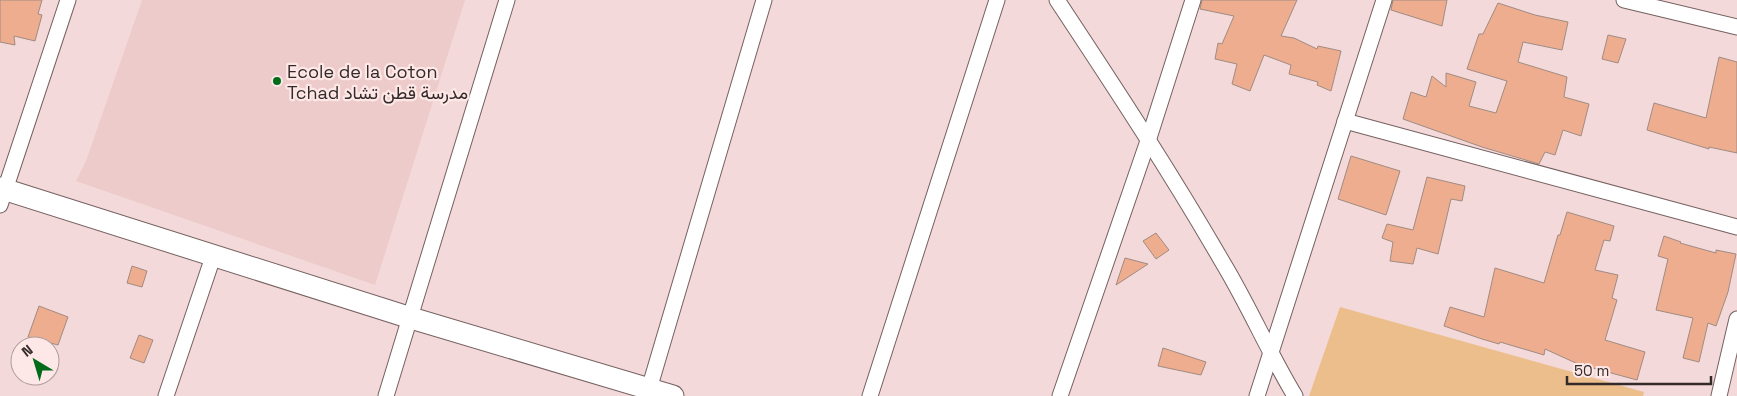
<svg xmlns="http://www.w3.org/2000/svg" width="1737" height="396" font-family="'Space Grotesk',Vazirmatn,sans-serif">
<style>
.built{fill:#edcbca}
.green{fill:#ebbe8c}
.building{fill:#efad90;stroke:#a08b82}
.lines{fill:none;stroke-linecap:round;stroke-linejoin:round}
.street-casing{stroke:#766060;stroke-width:17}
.secondary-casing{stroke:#766060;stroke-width:23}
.street{stroke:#fff;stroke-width:15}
.secondary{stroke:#fff;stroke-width:21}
.poi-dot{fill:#006b19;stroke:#fde8e7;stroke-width:2}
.labels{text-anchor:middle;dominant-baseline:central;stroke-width:4.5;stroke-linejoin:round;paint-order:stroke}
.poi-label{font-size:18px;fill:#342a2a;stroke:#fde8e7;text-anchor:start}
</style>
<rect width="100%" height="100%" fill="#f3d9d9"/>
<polygon class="built" points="142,0 465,0 375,285 76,181 86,161"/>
<polygon class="green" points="1340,307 1644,392 1643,396 1309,396"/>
<g class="building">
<polygon points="0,0 42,0 38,14 42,15 35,41 14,36 15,45 0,42"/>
<polygon points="1202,0 1297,0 1281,36 1294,38 1317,49 1318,46 1341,51 1331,91 1317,85 1318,82 1289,74 1291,65 1264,55 1250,91 1232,84 1237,64 1215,59 1218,43 1222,44 1234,16 1200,9"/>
<polygon points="1393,0 1447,0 1442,26 1391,10"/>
<polygon points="1498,3 1535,15 1568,22 1562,50 1523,42 1518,62 1567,77 1564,97 1589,104 1581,136 1563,130 1555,155 1545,152 1539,164 1482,147 1403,119 1411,92 1426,97 1432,76 1446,87 1446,73 1476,82 1469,106 1496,113 1507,81 1467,69 1479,34 1483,34"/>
<polygon points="1608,35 1626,39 1618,63 1602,59"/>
<polygon points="1719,57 1737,62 1737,153 1709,147 1709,149 1647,130 1654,103 1706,118"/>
<polygon points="1351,156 1400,171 1386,215 1338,199"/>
<polygon points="1427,177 1465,186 1462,201 1451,199 1438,254 1417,248 1413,264 1390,261 1393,242 1382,238 1387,224 1413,230"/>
<polygon points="1567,212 1614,226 1610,241 1604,240 1595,270 1618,275 1612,298 1617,300 1605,340 1645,352 1637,380 1578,364 1545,349 1544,355 1500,342 1499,344 1482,339 1444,326 1450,307 1484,317 1495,268 1544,283 1558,235 1560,235"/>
<polygon points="1156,233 1169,250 1156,259 1143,241"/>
<polygon points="1664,236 1681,242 1680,243 1716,253 1716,250 1736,254 1728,292 1716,326 1708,323 1699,362 1683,358 1693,318 1656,310 1668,259 1658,256"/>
<polygon points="1125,258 1148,264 1116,285"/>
<polygon points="132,266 147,271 142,287 127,283"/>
<polygon points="39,306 68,317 58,345 28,337"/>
<polygon points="139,335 153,340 144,363 130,358"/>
<polygon points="1163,348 1206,362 1201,375 1158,366"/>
</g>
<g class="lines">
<g class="street-casing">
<g id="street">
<path d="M 1057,0 C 1114,86 1171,173 1223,263 C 1249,306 1269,353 1295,396"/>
<polyline points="1624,0 1737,27"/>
<polyline points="1345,121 1737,227"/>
<polyline points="0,205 68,0"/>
<polyline points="166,396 213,257"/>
<polyline points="386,396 507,0"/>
<polyline points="647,396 764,0"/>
<polyline points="870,396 997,0"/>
<polyline points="1060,396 1149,138 1193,0"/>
<polyline points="1257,396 1384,0"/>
<polyline points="1719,396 1737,319"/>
</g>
</g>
<g class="secondary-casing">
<polyline id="secondary" points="0,188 411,318 673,396"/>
</g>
<use href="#street" class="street"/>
<use href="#secondary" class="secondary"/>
</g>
<circle class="poi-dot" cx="277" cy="81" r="5"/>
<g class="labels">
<g class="poi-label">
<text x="287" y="71">Ecole de la Coton<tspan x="287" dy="21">Tchad مدرسة قطن تشاد</tspan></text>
</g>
</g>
<g transform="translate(35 361) rotate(322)"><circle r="24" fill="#fde8e7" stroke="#ad9c9b"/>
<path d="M0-4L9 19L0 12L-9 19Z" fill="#006b19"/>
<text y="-8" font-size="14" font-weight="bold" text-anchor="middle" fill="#342a2a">N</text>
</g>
<path d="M1567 376v8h144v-8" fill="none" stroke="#342a2a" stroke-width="2.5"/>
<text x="1574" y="376" font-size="15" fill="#342a2a" stroke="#fde8e7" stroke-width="4" paint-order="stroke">50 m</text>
</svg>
